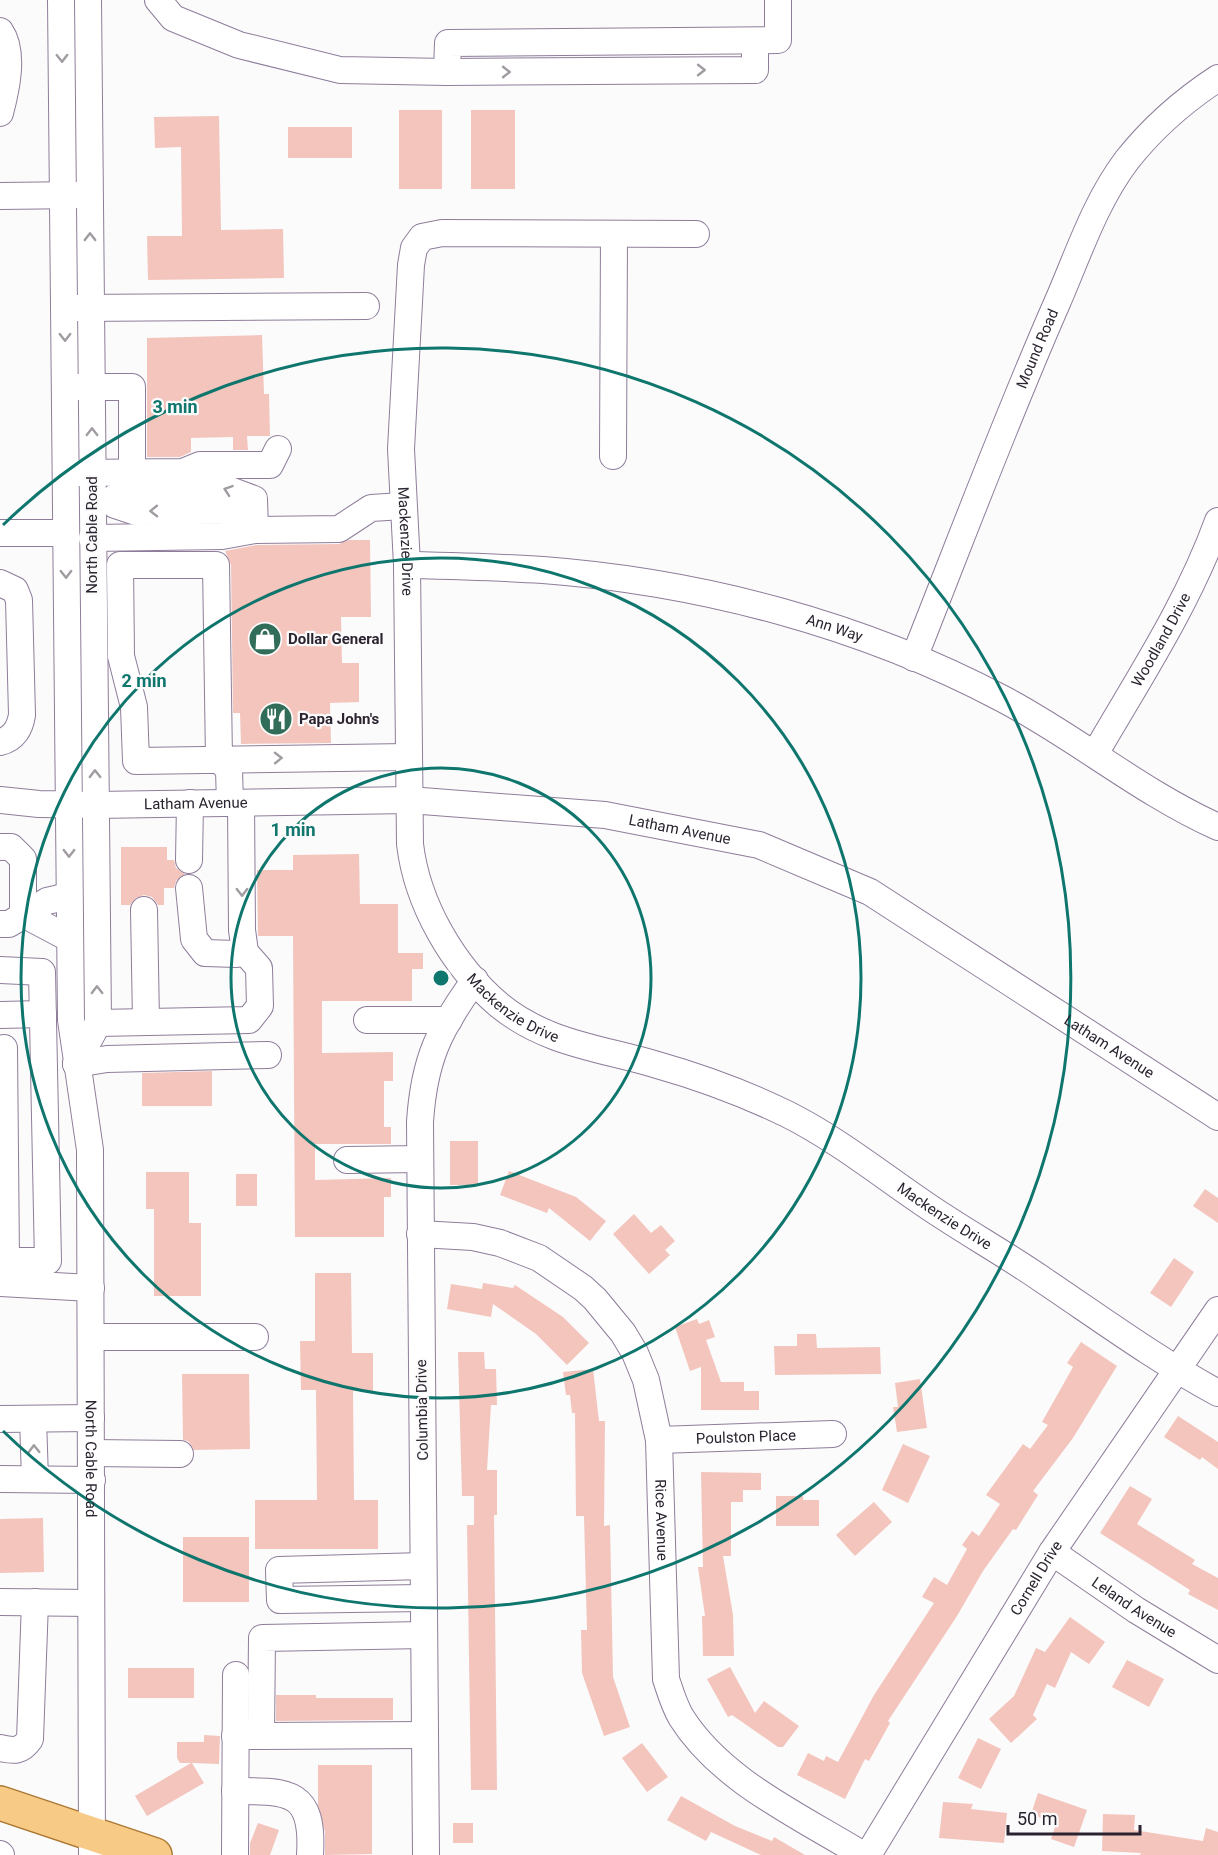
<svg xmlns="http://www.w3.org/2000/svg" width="1218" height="1855" font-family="Roboto,sans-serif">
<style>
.building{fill:#f3c5bd}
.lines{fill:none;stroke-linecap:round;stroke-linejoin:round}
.minor-casing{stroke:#8e7d9a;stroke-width:28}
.major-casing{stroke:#ac7933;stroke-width:36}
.minor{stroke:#fff;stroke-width:26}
.major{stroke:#f7ca85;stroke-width:33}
.oneway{stroke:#a09ca2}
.ring{fill:none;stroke:#0f766e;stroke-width:3}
.labels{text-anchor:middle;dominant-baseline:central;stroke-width:4.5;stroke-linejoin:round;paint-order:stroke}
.street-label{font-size:15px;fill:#2b2430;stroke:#fbfbfb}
.poi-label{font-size:15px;font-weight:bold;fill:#2b2430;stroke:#fbfbfb;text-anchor:start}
.centre{fill:#0f766e;stroke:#fbfbfb;stroke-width:3}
.ring-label{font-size:18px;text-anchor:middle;font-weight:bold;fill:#0f766e;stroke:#fbfbfb;stroke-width:4.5;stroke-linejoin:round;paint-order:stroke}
</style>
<rect width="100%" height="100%" fill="#fbfbfb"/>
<g class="building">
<rect x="399" y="110" width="43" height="79"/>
<rect x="471" y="110" width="44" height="79"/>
<polygon points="219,116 221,230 283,229 284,278 148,280 147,236 182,236 181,147 155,148 154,117"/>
<rect x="288" y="127" width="64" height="31"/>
<polygon points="262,335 264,394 269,394 270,436 247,436 248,450 233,450 233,437 191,438 191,452 180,457 147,457 147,338"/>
<polygon points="349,540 370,540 371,617 341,617 342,663 359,663 359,702 330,703 331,743 241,744 240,713 233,713 231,565 225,551 256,545 339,544"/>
<polygon points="121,847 167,847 167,860 174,860 176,868 185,874 176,881 174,888 164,888 164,905 158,905 152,897 144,895 136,898 130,905 121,905"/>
<polygon points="359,854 360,904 398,904 398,953 423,953 423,969 412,969 412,1001 322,1001 322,1053 393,1052 393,1081 384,1081 384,1127 391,1127 391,1144 315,1144 315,1180 391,1178 391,1197 384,1197 384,1237 295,1237 293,936 258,936 257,870 293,870 293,855"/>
<polygon points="212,1071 212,1106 142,1106 142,1073"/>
<rect x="450" y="1141" width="28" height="44"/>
<polygon points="509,1171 576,1197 606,1221 590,1241 549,1208 547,1213 500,1195"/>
<polygon points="146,1172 189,1172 189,1223 201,1223 201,1296 154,1296 154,1209 146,1209"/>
<rect x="236" y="1174" width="21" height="32"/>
<polygon points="1205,1189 1218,1198 1218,1223 1193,1206"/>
<polygon points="634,1214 651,1233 661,1225 675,1241 665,1250 670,1255 649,1274 613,1234"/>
<polygon points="1174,1258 1194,1272 1171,1307 1150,1293"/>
<polygon points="315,1273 351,1273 352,1353 373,1353 373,1391 353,1391 354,1500 378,1500 378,1549 255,1549 255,1500 317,1500 316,1390 301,1390 300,1341 315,1341"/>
<polygon points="483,1283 513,1288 515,1285 563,1317 589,1343 567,1365 536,1334 493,1304 491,1317 447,1309 451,1284 482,1289"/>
<polygon points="697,1319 699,1324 709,1320 715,1337 706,1340 721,1382 744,1382 744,1391 759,1391 759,1410 701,1410 701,1367 690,1371 675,1327"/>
<polygon points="797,1334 816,1334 817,1348 880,1347 881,1374 775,1375 774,1346 797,1346"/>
<polygon points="1081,1342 1117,1366 1073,1438 1033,1491 1038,1495 1016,1530 1013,1529 983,1571 957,1616 888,1721 890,1723 869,1761 865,1759 845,1799 797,1775 808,1753 824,1761 826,1756 838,1762 874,1695 934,1603 922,1597 934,1577 947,1585 967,1549 962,1545 972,1531 979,1536 1000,1504 986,1495 1023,1444 1030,1449 1048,1425 1042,1422 1073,1367 1067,1363"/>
<polygon points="458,1352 484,1352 485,1369 496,1369 497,1405 491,1405 487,1470 497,1470 497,1515 494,1515 497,1790 471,1790 467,1525 474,1525 474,1496 462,1496"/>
<polygon points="593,1369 599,1421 605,1421 604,1526 610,1525 613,1677 630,1727 604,1736 582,1673 581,1630 587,1630 584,1516 576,1516 575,1413 572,1413 570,1395 566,1395 563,1372"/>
<polygon points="182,1374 249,1374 250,1449 194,1450 188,1441 183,1440"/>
<polygon points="920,1379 927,1428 897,1432 893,1407 898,1407 895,1383"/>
<polygon points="1178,1416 1218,1442 1218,1469 1202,1457 1200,1460 1164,1437"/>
<polygon points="903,1444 930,1456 908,1503 882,1490"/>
<polygon points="701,1472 761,1473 761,1490 743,1490 743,1502 731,1502 731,1556 723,1556 733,1615 734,1656 703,1656 702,1616 705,1616 698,1567 703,1567"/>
<polygon points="1130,1486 1152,1499 1137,1524 1195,1560 1192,1564 1218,1578 1218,1610 1188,1594 1190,1590 1100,1533"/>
<polygon points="776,1496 803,1496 803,1500 819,1500 819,1526 776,1526"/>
<polygon points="874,1502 892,1522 855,1556 836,1535"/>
<polygon points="43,1518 44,1572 0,1573 0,1519"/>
<rect x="183" y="1537" width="66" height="65"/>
<polygon points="1070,1617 1105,1642 1089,1664 1071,1652 1055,1688 1047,1684 1033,1715 1037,1719 1011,1743 989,1719 1014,1696 1036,1648 1045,1652"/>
<polygon points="1127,1660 1164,1679 1149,1707 1112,1687"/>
<polygon points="730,1667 755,1713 764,1701 799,1726 783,1747 778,1747 732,1715 728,1717 707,1679"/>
<rect x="128" y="1668" width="66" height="30"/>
<polygon points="276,1695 316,1695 316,1698 393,1698 393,1720 276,1721"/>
<polygon points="204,1735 220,1736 219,1764 192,1763 204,1783 147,1816 135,1796 191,1763 180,1763 177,1758 177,1742 204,1742"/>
<polygon points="978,1738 1001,1749 981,1789 958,1778"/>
<polygon points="642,1743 668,1777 647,1792 622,1758"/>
<polygon points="318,1765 372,1765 372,1854 325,1855 325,1832 318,1805"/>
<polygon points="1038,1793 1087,1810 1074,1847 1051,1839 1056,1824 1031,1814"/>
<polygon points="681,1796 735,1826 772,1841 774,1837 805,1855 761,1855 711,1832 706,1841 667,1820"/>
<polygon points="943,1802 973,1804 971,1809 1007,1813 1004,1843 939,1838"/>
<polygon points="1103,1814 1135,1815 1134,1830 1203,1841 1206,1828 1218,1832 1218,1855 1140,1855 1141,1853 1102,1851"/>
<polygon points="258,1823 279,1830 270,1855 250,1855 250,1843"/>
<rect x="453" y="1823" width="20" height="20"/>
</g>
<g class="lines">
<g class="minor-casing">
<g id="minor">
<path id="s1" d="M 61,0 L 71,1020 L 90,1150 L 92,1855"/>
<polyline points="158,0 173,18 239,45 340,70 447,72 755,70 755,41"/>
<path d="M 0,31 C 15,52 6,90 0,113"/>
<polyline points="447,72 448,43 778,40 778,0"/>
<polyline points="0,196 81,195"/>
<path id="s2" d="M 696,234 L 442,233 L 422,237 L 414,248 L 411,265 L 401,449 L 407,565 L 410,844 C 417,904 453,966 499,1005 C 545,1043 599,1048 654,1064 C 700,1077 744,1093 787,1114 C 835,1138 879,1173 923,1203 C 962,1230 1004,1253 1043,1280 C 1101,1319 1157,1360 1218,1393"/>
<polyline points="75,308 366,306"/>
<polyline points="74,387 132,387 132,473"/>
<polyline points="613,456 614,234"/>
<polyline points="76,473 183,472 200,465 270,465 278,449"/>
<polyline points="115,497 137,488 219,486 254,499 255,530"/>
<polyline points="115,505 136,512 254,510"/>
<polyline points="0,533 66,533"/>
<polyline points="92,538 222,536 255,530 339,529 371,508 403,506"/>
<path id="s3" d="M 407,565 C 452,566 498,567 543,570 C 702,582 863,625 1003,699 C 1077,738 1142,793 1218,827"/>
<path d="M 0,583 L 15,590 L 19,600 L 22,715 C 20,728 14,739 0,742"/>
<path id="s4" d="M 914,658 C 961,539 1006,419 1057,303 C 1078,255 1095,202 1127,160 C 1153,127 1183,101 1218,78"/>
<path id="s5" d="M 1095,754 C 1139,678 1188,604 1218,521"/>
<path id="s6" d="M 0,800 L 39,804 L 96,805 L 409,800 L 605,815 L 759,845 L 870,892 L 1218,1117"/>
<polyline points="230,803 229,770 219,759 216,565 120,565 121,656 134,707 136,761 408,757"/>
<polyline points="0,847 11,847 23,859 23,914"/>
<polyline points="189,860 190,803"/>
<polyline points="189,888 194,939 205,953 237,954 245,952"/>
<polyline points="144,910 146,1021"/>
<polyline points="23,914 70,939"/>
<polyline points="0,924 9,924 47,901 69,896"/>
<polyline points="0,970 42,972 48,1261 0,1261"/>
<polyline points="0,1015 43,1014"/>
<polyline points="367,1020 449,1020"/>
<polyline points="98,1023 249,1020 260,1006 259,968 245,952 242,930 241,803"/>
<polyline points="4,1048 6,1260"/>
<polyline points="76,1064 98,1023 88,0"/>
<polyline points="76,1064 107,1059 268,1055"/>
<polyline points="347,1160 420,1159"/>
<path id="s7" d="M 420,1234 L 473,1237 L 500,1243 L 539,1258 L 583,1288 L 595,1299 L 623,1333 L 635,1353 L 646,1380 L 659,1440 L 666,1679 C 670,1691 674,1705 681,1717 C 721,1781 800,1816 863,1855"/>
<polyline points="0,1283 91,1288"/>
<polyline points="91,1337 255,1337"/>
<polyline points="0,1419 91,1418"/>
<polyline points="33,1419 35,1479"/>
<path id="s8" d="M 659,1440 L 833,1434"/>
<polyline points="91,1453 180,1454"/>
<polyline points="0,1479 92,1480"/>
<path id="s9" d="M 1052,1552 L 1136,1610 L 1218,1660"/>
<polyline points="423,1566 279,1570 280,1600 423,1598"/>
<polyline points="0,1602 91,1603"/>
<polyline points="235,1736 261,1736 262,1638 424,1635"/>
<polyline points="261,1736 425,1735"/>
<path d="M 0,1748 C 14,1751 21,1752 30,1739 L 35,1602"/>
<path d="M 235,1791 C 290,1791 314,1791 310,1855"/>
<polyline points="0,1854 1,1855"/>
<polyline points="235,1855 236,1675"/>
<path d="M 426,1855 L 420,1122 C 424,1060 439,1029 475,980"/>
<path id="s10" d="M 868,1855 L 1052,1552 L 1218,1310"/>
</g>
</g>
<g class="major-casing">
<polyline id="major" points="0,1803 155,1855"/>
</g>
<use href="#minor" class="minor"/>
<use href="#major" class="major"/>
</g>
<defs><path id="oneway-chevron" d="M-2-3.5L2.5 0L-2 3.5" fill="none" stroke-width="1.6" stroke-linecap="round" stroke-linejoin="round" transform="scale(1.5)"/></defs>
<g class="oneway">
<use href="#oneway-chevron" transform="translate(62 58) rotate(89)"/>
<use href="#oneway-chevron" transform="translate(701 70)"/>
<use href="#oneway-chevron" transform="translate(506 72)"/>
<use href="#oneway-chevron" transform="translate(90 237) rotate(-90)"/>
<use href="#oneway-chevron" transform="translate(65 337) rotate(90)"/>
<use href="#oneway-chevron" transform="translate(92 432) rotate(-90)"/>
<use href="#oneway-chevron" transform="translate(228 490) rotate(-161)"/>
<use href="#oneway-chevron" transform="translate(154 511) rotate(179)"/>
<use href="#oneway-chevron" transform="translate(66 574) rotate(89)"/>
<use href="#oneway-chevron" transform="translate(278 758) rotate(-1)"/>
<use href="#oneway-chevron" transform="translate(95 774) rotate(-91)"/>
<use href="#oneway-chevron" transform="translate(69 853) rotate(90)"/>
<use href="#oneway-chevron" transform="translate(242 892) rotate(90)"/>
<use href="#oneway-chevron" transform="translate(97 990) rotate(-91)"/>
<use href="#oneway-chevron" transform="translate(34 1449) rotate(-91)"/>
</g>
<g class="ring">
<circle cx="441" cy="978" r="210"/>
<circle cx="441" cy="978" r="420"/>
<path d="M3 525A630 630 0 1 1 3 1431"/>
</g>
<defs>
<g id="shop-disc" transform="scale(1.725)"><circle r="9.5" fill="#316d58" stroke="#fbfbfb"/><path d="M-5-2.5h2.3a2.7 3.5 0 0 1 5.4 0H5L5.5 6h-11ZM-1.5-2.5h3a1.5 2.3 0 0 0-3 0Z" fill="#fff"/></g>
<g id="restaurant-disc" transform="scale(1.725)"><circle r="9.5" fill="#316d58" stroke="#fbfbfb"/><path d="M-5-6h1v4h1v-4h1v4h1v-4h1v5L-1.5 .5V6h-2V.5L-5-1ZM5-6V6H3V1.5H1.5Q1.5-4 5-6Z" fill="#fff"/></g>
</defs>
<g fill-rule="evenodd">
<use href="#shop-disc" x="265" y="639"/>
<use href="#restaurant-disc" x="276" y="719"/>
</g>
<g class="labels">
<g class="street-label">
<text stroke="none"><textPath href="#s4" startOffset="333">Mound Road</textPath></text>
<text transform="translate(92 535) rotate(-90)">North Cable Road</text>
<text stroke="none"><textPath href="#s2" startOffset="582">Mackenzie Drive</textPath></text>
<text stroke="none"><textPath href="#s3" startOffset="434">Ann Way</textPath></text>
<text stroke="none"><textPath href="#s5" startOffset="132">Woodland Drive</textPath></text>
<text stroke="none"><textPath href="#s6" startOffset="196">Latham Avenue</textPath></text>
<text stroke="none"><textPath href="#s6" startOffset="682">Latham Avenue</textPath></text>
<text stroke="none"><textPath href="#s2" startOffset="1086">Mackenzie Drive</textPath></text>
<text stroke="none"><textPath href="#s6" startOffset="1168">Latham Avenue</textPath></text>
<text stroke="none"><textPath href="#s2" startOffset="1570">Mackenzie Drive</textPath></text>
<text transform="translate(422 1410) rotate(-91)">Columbia Drive</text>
<text stroke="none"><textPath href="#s8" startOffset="87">Poulston Place</textPath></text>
<text stroke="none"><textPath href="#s1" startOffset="1460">North Cable Road</textPath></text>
<text stroke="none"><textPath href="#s7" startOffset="430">Rice Avenue</textPath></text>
<text stroke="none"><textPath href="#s10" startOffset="324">Cornell Drive</textPath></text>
<text stroke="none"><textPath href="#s9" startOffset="99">Leland Avenue</textPath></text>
</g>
<g class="poi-label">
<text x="288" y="639">Dollar General</text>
<text x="299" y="719">Papa John's</text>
</g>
</g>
<circle cx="441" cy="978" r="9" class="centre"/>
<g class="ring-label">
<text x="175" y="413">3 min</text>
<text x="144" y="687">2 min</text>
<text x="293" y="836">1 min</text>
</g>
<path d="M1008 1825v9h132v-9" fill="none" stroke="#2b2430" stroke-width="3"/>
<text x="1017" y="1825" font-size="18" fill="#2b2430" stroke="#fbfbfb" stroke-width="4.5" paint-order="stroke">50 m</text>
</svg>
